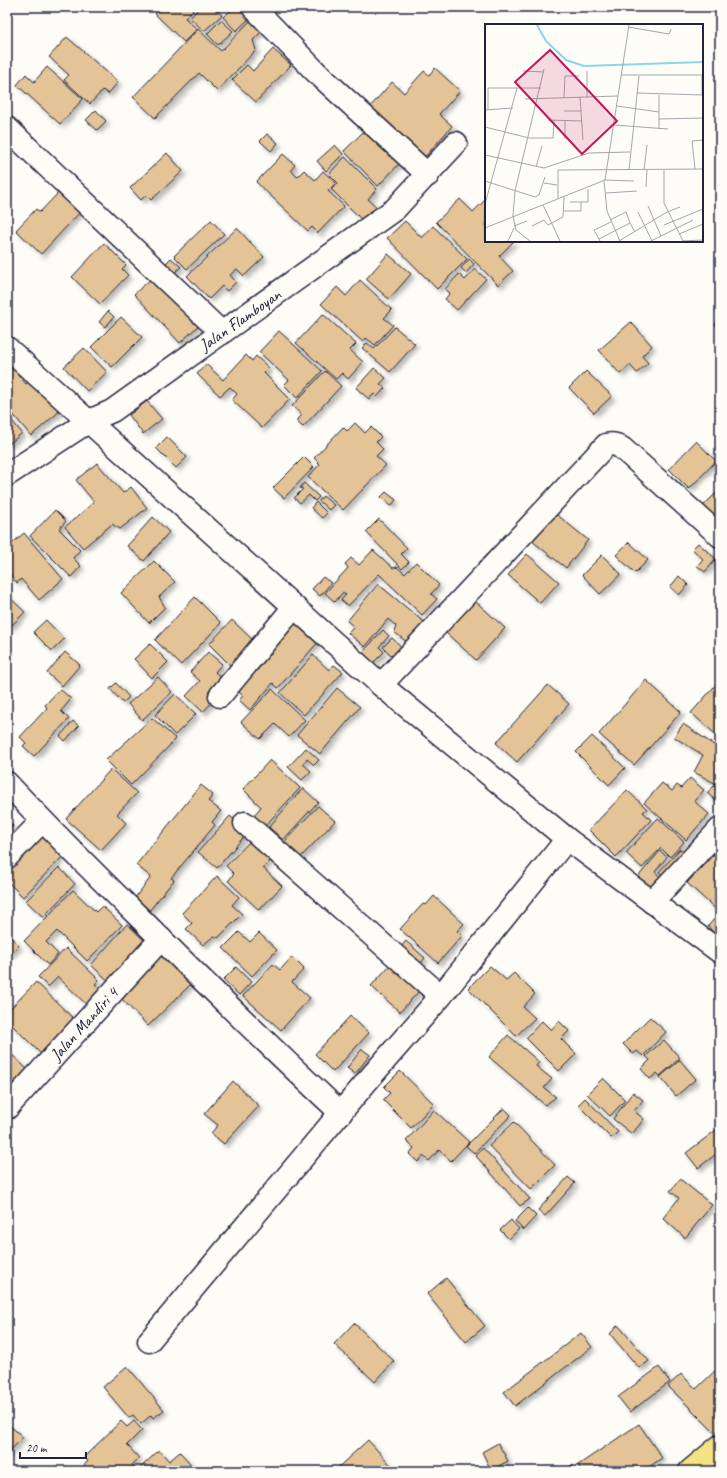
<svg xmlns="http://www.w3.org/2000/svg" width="727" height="1478" font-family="Caveat,sans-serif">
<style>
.building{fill:#e4c496;stroke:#22223b;filter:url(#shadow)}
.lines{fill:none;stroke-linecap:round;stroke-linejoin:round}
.minor-casing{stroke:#22223b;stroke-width:25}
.major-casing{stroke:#22223b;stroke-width:25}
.minor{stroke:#fdfcf7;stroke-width:22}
.major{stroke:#f4e382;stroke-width:22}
.labels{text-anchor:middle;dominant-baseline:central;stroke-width:3;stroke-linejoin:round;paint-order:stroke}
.street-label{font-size:17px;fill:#22223b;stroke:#fdfcf7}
.inset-river{fill:none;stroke:#8ad6ea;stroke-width:2}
.inset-road{fill:none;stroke:#a5a5ac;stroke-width:1}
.view{fill:#c2185b;fill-opacity:0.15;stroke:#c2185b;stroke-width:2}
.inset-edge{fill:none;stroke:#22223b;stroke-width:2}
</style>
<defs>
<filter id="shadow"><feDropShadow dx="3.5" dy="3.5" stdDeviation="2" flood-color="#0004"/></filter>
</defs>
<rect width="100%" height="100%" fill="#fdfcf7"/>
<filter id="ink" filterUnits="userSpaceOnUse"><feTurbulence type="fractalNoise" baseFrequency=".025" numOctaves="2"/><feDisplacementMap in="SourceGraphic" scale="8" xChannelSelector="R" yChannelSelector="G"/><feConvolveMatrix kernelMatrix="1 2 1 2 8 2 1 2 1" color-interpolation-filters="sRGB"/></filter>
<g filter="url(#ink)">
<g class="building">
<polygon points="162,7 196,7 185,18 197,29 184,42 155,14"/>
<polygon points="200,7 213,7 222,15 204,31 190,18"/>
<polygon points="235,7 245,7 253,15 236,31 223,17"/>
<polygon points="221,20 233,31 218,45 207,34"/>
<polygon points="251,20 262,31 253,40 256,50 217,91 199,73 155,118 133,97 198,29 221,51"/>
<polygon points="67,37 118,82 108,94 103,90 90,104 64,80 69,75 49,57"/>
<polygon points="273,49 291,65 256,102 232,80 247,65 253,71"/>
<polygon points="47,67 83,99 60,124 17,85 26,74 34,82"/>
<polygon points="435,68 460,91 439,114 452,126 424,158 369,108 392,82 404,93 424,71 429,75"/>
<polygon points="96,110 106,121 97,130 86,120"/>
<polygon points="369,126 400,163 378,186 344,151"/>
<polygon points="267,134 278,143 271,151 260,141"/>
<polygon points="335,145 343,154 326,171 317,161"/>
<polygon points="167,153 183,171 151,200 146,195 141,200 130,188"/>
<polygon points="283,154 295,165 291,170 297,177 304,170 315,180 323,171 336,183 328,191 344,206 318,233 312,227 308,231 256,182"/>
<polygon points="345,157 377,189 368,199 380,210 366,224 331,189 338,183 329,174"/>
<polygon points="60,191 81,211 41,254 16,230 36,209 40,212"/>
<polygon points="460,199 473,212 485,200 486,201 486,241 514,241 499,256 513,271 498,285 436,222"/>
<polygon points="211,220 224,234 187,269 174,256"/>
<polygon points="405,221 422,238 433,226 467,259 437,289 387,238"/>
<polygon points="237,228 264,257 244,276 237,269 230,275 236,282 227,291 222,286 209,299 187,276"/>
<polygon points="104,243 126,265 122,269 128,275 100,304 72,277"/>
<polygon points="388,254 411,274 389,299 366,279"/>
<polygon points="171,258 181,267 175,272 166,263"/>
<polygon points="469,259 474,264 466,273 461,268"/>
<polygon points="475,269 486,279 457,310 445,299 450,293 445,289 459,274 465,280"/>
<polygon points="153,277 198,326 180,343 134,294"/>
<polygon points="360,280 392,310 384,318 393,325 375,345 366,338 363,342 321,304 337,287 346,296"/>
<polygon points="108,311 114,317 105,327 99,322"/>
<polygon points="323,314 356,344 350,350 363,362 348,379 342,373 336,379 296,343"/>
<polygon points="121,317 142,337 112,367 91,347"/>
<polygon points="720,320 720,331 715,324"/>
<polygon points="631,322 652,346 642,356 648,363 637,373 630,365 620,374 599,350"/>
<polygon points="395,327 415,344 390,372 362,348 367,343 374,349"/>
<polygon points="279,331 322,371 297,398 284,385 289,380 259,352"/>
<polygon points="84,348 107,372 87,391 64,367"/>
<polygon points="246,355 252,361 256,356 269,368 264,373 290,399 262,428 232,400 237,394 230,387 220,396 197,374 206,364 223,380"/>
<polygon points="7,361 26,384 33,378 61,410 31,436 7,407"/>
<polygon points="374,368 386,378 380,384 385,388 377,397 374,394 369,399 356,388"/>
<polygon points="325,371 341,386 303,427 296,421 302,415 292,406"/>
<polygon points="586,371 612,396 594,413 569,388"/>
<polygon points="147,401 162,419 143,434 129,415"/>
<polygon points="7,415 22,433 9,444 7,442"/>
<polygon points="355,423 365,433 371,427 381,437 376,442 383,449 376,456 386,465 343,510 308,477 320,464 314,458 343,427 347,431"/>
<polygon points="167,437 187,457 176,468 156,448"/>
<polygon points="696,441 716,461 689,489 669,469"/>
<polygon points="304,457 314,467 284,498 273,488"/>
<polygon points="97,463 123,493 131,487 147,508 120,529 112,524 83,548 65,527 94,502 76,480"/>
<polygon points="304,483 319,497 315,501 309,495 300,503 294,498 303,489 300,488"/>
<polygon points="720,489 720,527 701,508"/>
<polygon points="386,492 396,500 391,506 381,497"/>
<polygon points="323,496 334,505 329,510 319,501"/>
<polygon points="316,502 327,513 322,518 311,508"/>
<polygon points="55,510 66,521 59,529 80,550 73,558 81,566 71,577 30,536"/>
<polygon points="555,513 588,540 566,568 532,541"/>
<polygon points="153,517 169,532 144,561 127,546"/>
<polygon points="379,519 407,548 401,554 409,562 402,569 366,532"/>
<polygon points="24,533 63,579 39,600 21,579 17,583 7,571 7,548"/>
<polygon points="629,542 648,560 635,573 616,555"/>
<polygon points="698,543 716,559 705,572 697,566 703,559 692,549"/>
<polygon points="373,550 393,568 397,567 405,574 416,562 439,585 431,594 437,599 422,615 379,574 348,606 341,600 346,595 343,592 335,602 325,593 348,568 345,564 351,558 359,565"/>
<polygon points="527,554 559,582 540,603 508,575"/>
<polygon points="602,555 621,574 600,594 582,575"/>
<polygon points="154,561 175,582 159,597 165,607 149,623 121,593"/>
<polygon points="679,576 688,585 679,595 670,587"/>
<polygon points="323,577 331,583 320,596 312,589"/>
<polygon points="378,584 425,623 408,643 394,632 396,626 388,619 365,647 348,633 354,627 347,621"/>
<polygon points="7,595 25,612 10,627 7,624"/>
<polygon points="195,597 221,623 181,665 155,640"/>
<polygon points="474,600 505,628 476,660 445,632"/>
<polygon points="46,620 64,639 52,651 33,632"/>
<polygon points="232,620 258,645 234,669 209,644"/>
<polygon points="294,620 319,641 278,688 273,683 250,710 239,700 243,696 235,688"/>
<polygon points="383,630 389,636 379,647 384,652 373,663 362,653"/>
<polygon points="392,638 407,652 398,662 383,647"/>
<polygon points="150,644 168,662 152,678 134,659"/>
<polygon points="65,652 80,665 62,686 47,673"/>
<polygon points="208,652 222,664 215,672 228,684 203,712 186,696 200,681 190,672"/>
<polygon points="313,655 329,670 334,665 343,672 304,715 280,693"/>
<polygon points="158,677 172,692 142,720 128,704"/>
<polygon points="646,680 681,712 634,765 599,734"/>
<polygon points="720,680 720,738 691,713"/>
<polygon points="116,683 129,697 123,703 110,689"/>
<polygon points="548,685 569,704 517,762 496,743"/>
<polygon points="337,688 360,707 320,754 297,735"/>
<polygon points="60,689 71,699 61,711 69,719 34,756 23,746 26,743 20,737 47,708 45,705"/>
<polygon points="272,689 305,720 289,737 275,724 260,739 241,722"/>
<polygon points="175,694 196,714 175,735 155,715"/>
<polygon points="152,718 176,739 131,785 106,760"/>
<polygon points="73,721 79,726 65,741 60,736"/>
<polygon points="683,724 720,749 720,786 694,772 703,755 674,737"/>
<polygon points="592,736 625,768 609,785 576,752"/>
<polygon points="306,748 319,760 314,765 307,759 303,764 311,771 302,780 288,767"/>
<polygon points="270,760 300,788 264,827 253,816 261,807 243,789"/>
<polygon points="111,769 137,793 117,814 126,823 101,850 66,819"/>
<polygon points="690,778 704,790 694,801 709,814 686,840 644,803 662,783 672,791 677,785 681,788"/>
<polygon points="201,785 213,795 208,801 221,811 212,822 215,825 171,878 174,880 149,911 134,899 151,877 136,865"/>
<polygon points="714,786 720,791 720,804 707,793"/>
<polygon points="303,788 318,802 283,840 269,827"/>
<polygon points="627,790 647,809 643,812 651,820 616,857 589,830"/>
<polygon points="318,806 335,821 300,858 284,842"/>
<polygon points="230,816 248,832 217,868 198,852"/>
<polygon points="658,818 684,842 670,857 661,848 642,868 626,853"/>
<polygon points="7,820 13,826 7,832"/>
<polygon points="41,833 64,855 23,897 7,881 7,867"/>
<polygon points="252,839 273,858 263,868 282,886 259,910 228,881 234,874 226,866"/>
<polygon points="680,849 687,855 666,878 659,872"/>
<polygon points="660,851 667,857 655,872 667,883 655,895 637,878"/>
<polygon points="714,854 720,859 720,913 687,883"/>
<polygon points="59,867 75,884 43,917 26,901"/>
<polygon points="217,876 239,897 232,905 242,914 218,938 214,936 203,945 186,929 192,923 182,913"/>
<polygon points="73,890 96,912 102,906 122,925 87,961 57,931 46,942 58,954 48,965 24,941"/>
<polygon points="434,896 464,924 457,931 462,936 438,963 400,929 423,904 426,905"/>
<polygon points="717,916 720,919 720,934 717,937 708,926"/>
<polygon points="127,924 147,943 111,983 91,965"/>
<polygon points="239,932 250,942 259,933 277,950 252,976 223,948"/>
<polygon points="7,933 19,946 7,957"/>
<polygon points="406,941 425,958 416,969 396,952"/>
<polygon points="66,948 99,980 95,984 101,990 87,1005 58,977 48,987 38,977"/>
<polygon points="160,953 191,984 148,1026 118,995"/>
<polygon points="292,957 304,969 292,982 310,998 281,1030 243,996 273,964 280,970"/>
<polygon points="390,965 419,991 400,1012 371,986"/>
<polygon points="490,966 506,980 514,973 535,994 523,1007 535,1018 516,1036 468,988"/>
<polygon points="236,967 251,982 239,995 223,980"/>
<polygon points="36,982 80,1025 46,1059 7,1020 7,1012"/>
<polygon points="350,1016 369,1033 333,1072 315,1054"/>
<polygon points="650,1017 666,1032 643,1056 637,1051 633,1054 623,1044"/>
<polygon points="542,1021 551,1030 559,1021 569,1031 561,1039 576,1054 559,1071 526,1038"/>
<polygon points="508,1035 539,1062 536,1066 552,1079 544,1088 556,1097 545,1105 489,1057"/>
<polygon points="664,1040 680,1058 660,1076 657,1073 650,1079 641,1069 650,1060 646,1056"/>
<polygon points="362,1049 370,1055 355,1074 347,1068"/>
<polygon points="7,1050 27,1069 7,1089"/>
<polygon points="680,1060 696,1079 676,1096 660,1077"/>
<polygon points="400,1071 434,1104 411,1128 383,1100 390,1093 384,1087"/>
<polygon points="603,1078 625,1100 610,1116 587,1094"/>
<polygon points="233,1081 259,1106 224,1144 211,1133 218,1125 204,1114"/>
<polygon points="633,1092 643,1100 634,1111 644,1119 632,1134 613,1119"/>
<polygon points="585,1098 618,1132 611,1138 578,1105"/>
<polygon points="504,1108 511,1115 474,1153 466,1146"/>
<polygon points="434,1110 469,1142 451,1161 439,1150 429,1161 423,1156 418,1162 409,1154 414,1148 406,1141"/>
<polygon points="514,1122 555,1165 531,1189 489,1146"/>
<polygon points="720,1127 720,1151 698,1168 686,1153"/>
<polygon points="483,1148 530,1199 520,1206 476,1156"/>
<polygon points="568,1177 575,1183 545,1216 538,1210"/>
<polygon points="680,1179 712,1205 685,1238 663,1218 679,1198 670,1191"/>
<polygon points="528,1208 536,1216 523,1230 515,1221"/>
<polygon points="511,1220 519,1229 509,1239 500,1230"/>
<polygon points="446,1278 485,1326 466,1342 427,1294"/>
<polygon points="354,1323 394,1361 375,1382 334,1344"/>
<polygon points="618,1325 649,1361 639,1368 610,1334"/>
<polygon points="581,1333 592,1347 515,1406 504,1392"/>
<polygon points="127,1366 164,1410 153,1418 151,1415 141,1424 133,1415 129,1418 103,1387"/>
<polygon points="720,1366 720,1428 715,1433 668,1386 681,1374 696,1389"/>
<polygon points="659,1367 670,1382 630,1412 618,1397"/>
<polygon points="121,1421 127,1427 134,1421 142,1430 127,1445 139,1458 132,1465 136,1469 134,1471 83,1471 81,1469 88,1461 84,1457"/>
<polygon points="639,1424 662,1458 643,1471 582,1471 578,1465"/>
<polygon points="9,1425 23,1437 7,1454 7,1427"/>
<polygon points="368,1440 396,1471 334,1471"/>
<polygon points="498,1443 508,1461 491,1470 482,1452"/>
<polygon points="159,1450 169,1461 180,1452 195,1469 193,1471 137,1471"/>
<polygon points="572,1465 576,1471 563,1471"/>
</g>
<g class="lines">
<g class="minor-casing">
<g id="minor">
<polyline points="253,7 315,71 428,175"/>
<polyline points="7,128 222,333"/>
<polyline points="7,348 381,685 567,839 720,952"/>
<polyline points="7,475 89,421 112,411 395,209 456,143"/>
<path d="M 381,685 L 606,445 C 614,443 617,445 623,449 L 720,536"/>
<polyline points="220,696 294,607"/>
<path d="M 7,783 C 50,829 94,873 139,917 C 205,983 272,1049 341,1113"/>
<polyline points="245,823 441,996"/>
<polyline points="7,857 42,821"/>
<polyline points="652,902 720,829"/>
<polyline points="7,1108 161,939"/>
<polyline points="149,1341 368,1080 441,996 567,839"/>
</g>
</g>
<g class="major-casing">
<polyline id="major" points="690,1471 720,1446"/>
</g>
<use href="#minor" class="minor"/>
<use href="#major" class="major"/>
</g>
</g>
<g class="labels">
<g class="street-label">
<text transform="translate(240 320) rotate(-35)">Jalan Flamboyan</text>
<text transform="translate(84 1024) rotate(-48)">Jalan Mandiri 4</text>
</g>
</g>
<g transform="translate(485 24)">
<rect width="218" height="218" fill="#fdfcf7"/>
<path class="inset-river" d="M 52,1 L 61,17 L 81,36 L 99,42 L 218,38"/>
<path class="inset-road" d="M 143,3 L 184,10 L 186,5M 38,47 L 59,48M 102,47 L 102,73M 137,51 L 218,51M 217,51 L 217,71M 152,69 L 218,71M 174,71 L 174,105M 95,73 L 98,116M 79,74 L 80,52 L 94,52M 40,75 L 133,72M 132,82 L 174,88M 0,86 L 28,84M 3,86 L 3,64 L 56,64M 79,87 L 96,87M 218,94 L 218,117M 174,95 L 218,94M 63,96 L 97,97M 80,97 L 80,115M 129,101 L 183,105M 0,103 L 44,114 L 68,114 L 69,96M 0,131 L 59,144 L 104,129 L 145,128M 51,143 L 57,122M 210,145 L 207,117 L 218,116M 144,146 L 154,52M 159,146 L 162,121M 179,146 L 179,179 L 198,217M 120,156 L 149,157M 0,157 L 50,173 L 54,171 L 60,153M 119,157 L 122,187 L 135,217M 59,159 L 72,161M 161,163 L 162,146M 121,169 L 152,167M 73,175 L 73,146 L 218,145M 85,178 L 103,178 L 103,165M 0,180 L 32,64M 58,181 L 75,217M 163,182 L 176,212M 79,187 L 96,187 L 96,178M 153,188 L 167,217M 28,192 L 30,167 L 59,45M 28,192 L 31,206 L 45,217M 125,196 L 141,188 L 145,199M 179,201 L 218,185M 29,202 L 42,197M 47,202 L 59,196 L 63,201 L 78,193 L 79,173M 0,204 L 120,156 L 144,1M 194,210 L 218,200M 114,215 L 145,199 L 150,208M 23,217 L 29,204M 115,217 L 109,206 L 126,198M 134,217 L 182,188 L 195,183M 166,217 L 208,196M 197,217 L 218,216"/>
<path class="view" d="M 65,26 L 132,97 L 97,130 L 30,58 Z"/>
<rect width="218" height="218" class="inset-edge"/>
</g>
<rect width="727" height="1478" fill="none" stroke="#fdfcf7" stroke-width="24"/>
<rect x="12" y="12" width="703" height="1454" fill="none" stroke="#22223b" stroke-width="1.5" filter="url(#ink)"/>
<path d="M20 1452v6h66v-6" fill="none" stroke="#22223b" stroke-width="2"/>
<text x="26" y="1452" font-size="12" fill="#22223b" stroke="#fdfcf7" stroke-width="3" paint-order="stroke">20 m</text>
</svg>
